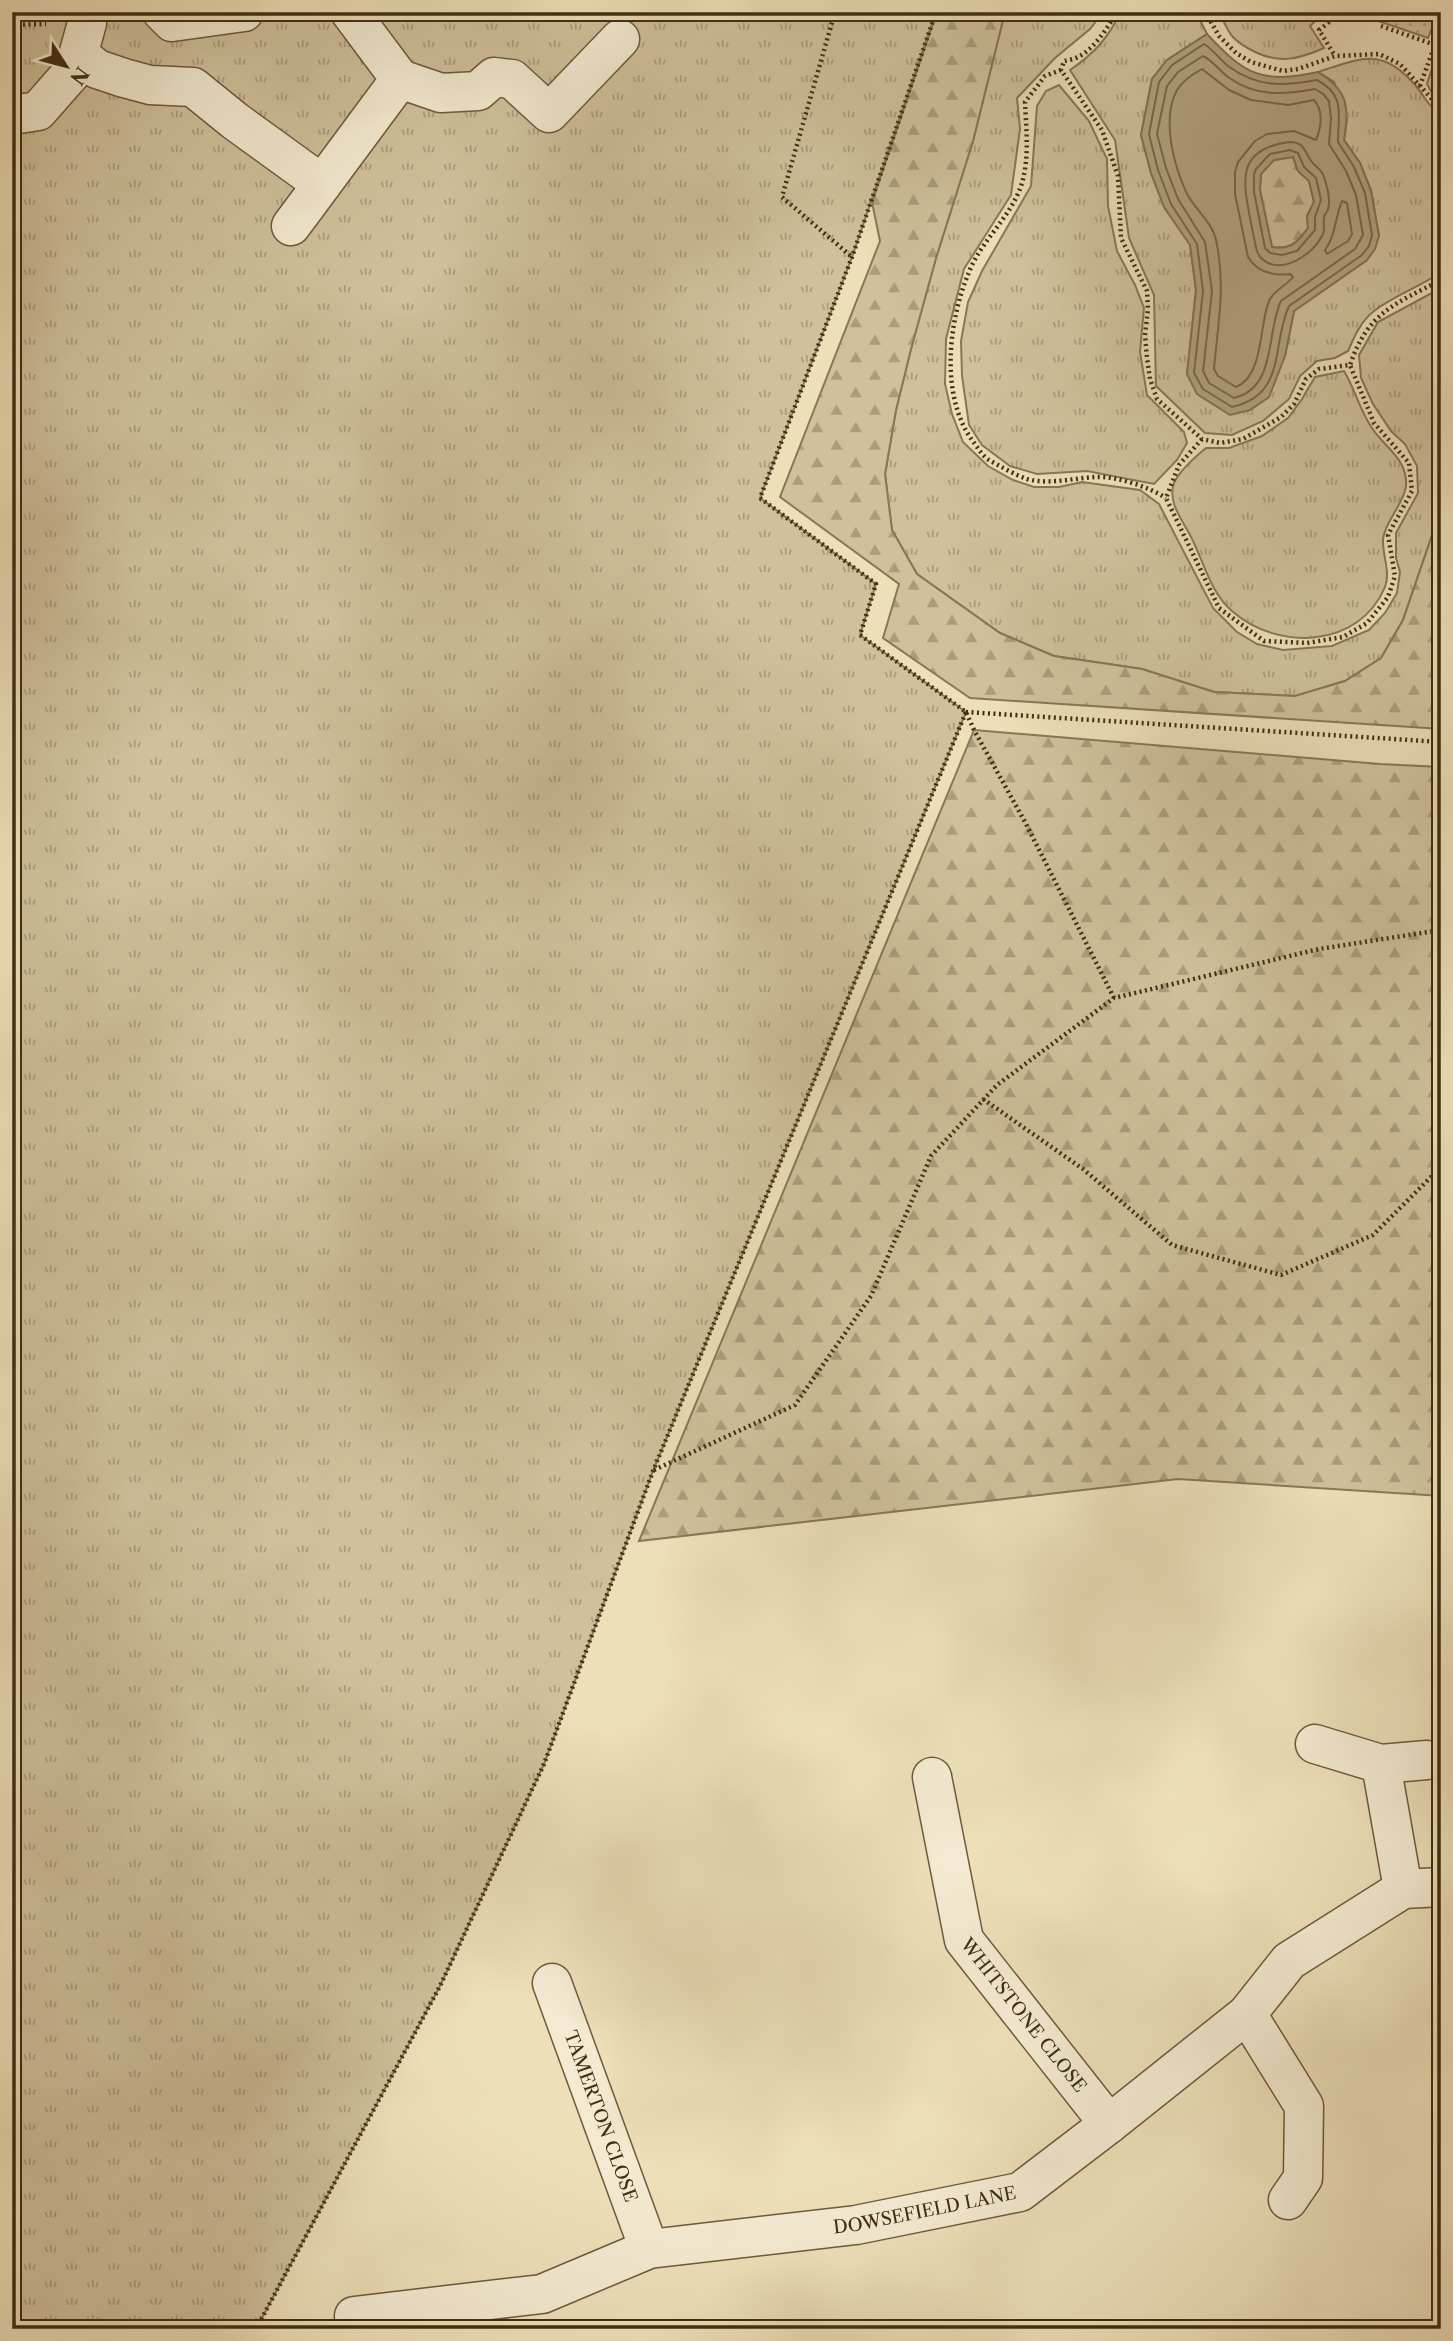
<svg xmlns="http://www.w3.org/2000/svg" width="1453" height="2341" font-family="'Libre Caslon Text',serif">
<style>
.grass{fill:url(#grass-tufts);stroke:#897758;stroke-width:2}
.forest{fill:url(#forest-firs);stroke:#897758;stroke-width:2}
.garden{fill:url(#garden-dots);stroke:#897758;stroke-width:2}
.water{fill:#b3a280;stroke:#867354;stroke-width:2;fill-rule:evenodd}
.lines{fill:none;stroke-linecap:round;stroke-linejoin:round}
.shore{stroke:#7a684a;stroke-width:2}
.minor-casing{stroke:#6d5a3c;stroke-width:41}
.path{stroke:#422d13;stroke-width:4.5;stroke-dasharray:2 3.5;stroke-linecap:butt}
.minor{stroke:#f3ead1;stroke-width:38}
.labels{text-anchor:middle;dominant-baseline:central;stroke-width:5;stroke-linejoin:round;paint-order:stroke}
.street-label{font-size:18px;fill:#422d13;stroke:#f3ead1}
</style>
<defs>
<pattern id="grass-tufts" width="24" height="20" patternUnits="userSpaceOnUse" patternTransform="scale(1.75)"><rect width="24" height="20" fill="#d0c19c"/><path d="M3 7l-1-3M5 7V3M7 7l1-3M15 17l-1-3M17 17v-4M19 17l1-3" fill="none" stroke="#aa9d7e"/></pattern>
<pattern id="forest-firs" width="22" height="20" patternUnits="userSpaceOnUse" patternTransform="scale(1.75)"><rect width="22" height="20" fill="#d0c19c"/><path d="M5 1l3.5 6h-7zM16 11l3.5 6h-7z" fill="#aa9d7e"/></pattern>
<pattern id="garden-dots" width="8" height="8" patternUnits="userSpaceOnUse" patternTransform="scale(1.75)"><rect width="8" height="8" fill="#d0c19c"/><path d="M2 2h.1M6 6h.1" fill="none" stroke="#aa9d7e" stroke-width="1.8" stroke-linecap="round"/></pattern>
</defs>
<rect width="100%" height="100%" fill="#eddfb8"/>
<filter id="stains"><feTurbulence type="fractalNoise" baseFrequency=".00286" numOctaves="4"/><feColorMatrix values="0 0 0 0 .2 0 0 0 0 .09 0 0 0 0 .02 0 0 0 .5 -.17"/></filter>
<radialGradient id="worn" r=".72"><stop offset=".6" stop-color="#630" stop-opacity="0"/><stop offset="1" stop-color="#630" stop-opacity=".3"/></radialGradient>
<g class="grass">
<polygon points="12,12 936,12 852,257 760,498 876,584 860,635 966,712 653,1471 544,1764 440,1986 256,2329 12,2329"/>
<polygon points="1005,12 1103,12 1090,29 1055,58 1017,98 1020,129 1011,195 964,269 946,339 945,384 952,414 963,442 988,466 1013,480 1034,487 1059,487 1082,482 1140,490 1159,504 1213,608 1237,632 1257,644 1283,650 1332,646 1369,630 1385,613 1397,593 1400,572 1396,558 1396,533 1418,493 1417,466 1405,444 1391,431 1373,404 1361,378 1359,355 1378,322 1441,288 1441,509 1403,620 1381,658 1345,681 1295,696 1214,692 1142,669 1054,656 1000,633 917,574 892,530 885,474 896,410 911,349 936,258 973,141"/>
<path d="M 1121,12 L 1196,12 L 1207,34 L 1167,60 L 1152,79 L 1141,135 L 1151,173 L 1164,207 L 1190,244 L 1196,290 L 1187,374 L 1285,356 L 1294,311 L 1367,260 L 1379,236 L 1371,190 L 1360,163 L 1344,140 L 1347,119 L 1334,82 L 1318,72 C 1361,58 1382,46 1416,86 C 1426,98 1426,104 1441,114 L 1441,272 C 1420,287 1395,295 1374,311 C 1361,321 1354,337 1348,351 L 1335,358 L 1317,361 L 1300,376 L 1289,399 L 1263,421 L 1232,435 L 1205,433 L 1156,386 L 1154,295 L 1129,238 L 1115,140 L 1070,70 C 1095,53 1107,39 1121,12 Z"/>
<path d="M 1219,12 L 1325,12 L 1310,26 L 1324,48 C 1299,59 1280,64 1255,52 C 1247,48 1238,43 1232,36 C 1227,30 1223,20 1219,12 Z"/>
<polygon points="1438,50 1441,51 1441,100 1432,93 1427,84"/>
<polygon points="1059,85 1089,121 1107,159 1108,206 1117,251 1135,285 1144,308 1140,352 1147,395 1184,432 1187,443 1177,460 1154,484 1087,471 1037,474 1010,466 982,445 969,425 962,376 961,341 968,302 982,271 1031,186 1037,106 1046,91"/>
<path d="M 1344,371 C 1355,389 1360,411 1372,428 C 1385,448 1408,459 1406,486 C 1404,504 1385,521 1383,539 C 1382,555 1391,572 1385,587 C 1359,649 1277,651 1232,611 C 1210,592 1204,562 1191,537 C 1183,521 1167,502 1174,483 C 1180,470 1195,457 1206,448 L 1229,448 L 1262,436 L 1288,418 L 1302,399 L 1315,377 Z"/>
</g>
<g class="forest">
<polygon points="937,12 1005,12 973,141 936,258 911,349 896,410 885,474 892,530 917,574 1000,633 1054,656 1142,669 1214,692 1295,696 1345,681 1381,658 1403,620 1441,509 1441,729 970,698 883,638 899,584 780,497 880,241 872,202"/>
<path d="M 1293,157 L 1298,171 L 1309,181 L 1314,202 L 1307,216 L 1308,228 C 1297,242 1291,250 1272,247 L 1260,190 L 1261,174 L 1274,160 Z"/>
<polygon points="974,730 1380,764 1441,767 1441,1496 1178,1479 639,1541"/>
</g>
<polygon class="garden" points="1352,12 1438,12 1428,38"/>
<path class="water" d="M 1207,34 C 1245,75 1262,84 1318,72 C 1349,91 1349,107 1344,140 L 1360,163 L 1371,191 L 1379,236 L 1375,249 L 1367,260 L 1294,311 L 1285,356 L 1269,397 L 1250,410 L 1230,415 L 1197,394 L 1187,374 L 1196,290 L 1190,245 L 1164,207 L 1151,173 L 1141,135 L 1152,79 L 1167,60 ZM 1293,157 L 1298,171 L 1309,181 L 1314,202 L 1307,216 L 1308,228 C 1298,242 1291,250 1272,247 L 1260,190 L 1261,174 L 1274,160 Z"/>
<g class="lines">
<g class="shore">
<path d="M 1204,44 C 1213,49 1219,59 1228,66 C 1258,88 1283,86 1317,80 C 1346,95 1338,115 1338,142 L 1354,167 L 1365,193 L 1372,235 L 1369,246 L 1362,255 L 1289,306 C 1271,345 1287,395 1232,407 L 1203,389 L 1194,373 L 1203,291 L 1197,244 L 1171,204 L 1158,170 L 1149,134 L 1159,82 L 1172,65 Z"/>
<path d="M 1203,56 C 1212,60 1220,71 1228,77 C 1255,97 1284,95 1315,89 L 1323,94 L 1329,101 L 1331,119 L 1329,144 L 1346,171 L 1356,195 L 1363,235 L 1355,249 L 1281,301 C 1266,332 1277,388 1234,398 L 1209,383 L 1203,371 L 1212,291 L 1205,242 L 1178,199 L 1166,168 L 1157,134 L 1167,86 L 1178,72 Z"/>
<path d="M 1202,69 L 1229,90 L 1251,100 L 1288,105 L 1314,100 C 1324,111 1321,128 1316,140 L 1294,131 L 1267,134 L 1255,141 L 1238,162 L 1235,172 L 1235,194 L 1248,257 C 1257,272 1273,276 1290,274 L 1293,277 C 1286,286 1274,290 1269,301 C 1259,325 1264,376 1236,387 L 1218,376 L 1214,369 C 1218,323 1226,286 1216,240 C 1212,222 1195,209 1187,194 C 1174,166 1161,119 1177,90 C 1183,80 1193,74 1202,69 Z"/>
<path d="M 1289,142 C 1304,142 1304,150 1311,161 C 1315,167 1322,169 1324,177 C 1327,186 1331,200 1328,209 C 1327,212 1324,215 1324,218 C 1323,224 1325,229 1323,234 C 1314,254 1281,277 1261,258 C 1255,252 1255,241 1253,233 C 1245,189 1230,150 1289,142 Z"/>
<polygon points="1290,150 1298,153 1304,167 1316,178 1321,200 1315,217 1315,230 1297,251 1282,255 1270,253 1265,248 1254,192 1254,175 1256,169 1270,154"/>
<path d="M 1342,201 L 1347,203 L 1352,234 L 1348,241 L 1327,254 L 1325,250 C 1336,235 1335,217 1342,201 Z"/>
</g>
<g class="minor-casing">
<g id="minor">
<polyline points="162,12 172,22 244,12"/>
<polyline points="79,54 97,69 124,78 150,85 193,87 235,121 322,184"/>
<polyline points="400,79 441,93 478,91 494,77 512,79 549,113 620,39"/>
<polyline points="12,115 38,111 74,70 87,23"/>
<polyline points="291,226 400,79 350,12"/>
<polyline points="1315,1744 1381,1764 1427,1760"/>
<polyline points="1381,1764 1403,1889"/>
<path id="s1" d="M 932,1777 L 964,1940 L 1109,2124"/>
<path id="s2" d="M 552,1983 L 649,2249"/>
<polyline points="1247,2014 1304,2106 1303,2178 1288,2200"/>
<path id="s3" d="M 354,2316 L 542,2294 L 649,2249 L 856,2225 L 1020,2192 L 1109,2124 L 1247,2014 L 1289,1961 L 1403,1889 L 1441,1887"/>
</g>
</g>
<g class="path">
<polyline points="835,12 782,197 852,257"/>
<polyline points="936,12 852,257 760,498 876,584 860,635 966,712 974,730 1025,822 1114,998"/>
<path d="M 1116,12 C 1109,27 1094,48 1080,56 C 1075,59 1069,60 1064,61 L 1061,70 L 1102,130 L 1118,176 L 1121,238 L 1147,291 L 1148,309 L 1145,335 L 1147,358 L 1150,379 L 1157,399 L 1202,439 L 1220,443 L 1243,439 L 1281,417 L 1294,404 L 1306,379 L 1319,369 L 1350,365 C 1368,312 1395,304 1441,280"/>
<polyline points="1205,12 1219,36 1236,53 1251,62 1283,71 1298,69 1335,56 1379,54 1400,64 1441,109"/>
<polyline points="1334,12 1328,23 1319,30 1335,56"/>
<polyline points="12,25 46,24"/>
<polyline points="1381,26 1441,47"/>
<path d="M 1061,70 L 1045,76 L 1025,102 C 1026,129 1030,159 1021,186 C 1010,218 981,241 969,272 C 948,322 939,399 975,444 C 979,450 983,456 989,460 C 1000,466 1015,475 1027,479 C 1050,485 1073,478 1096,477 C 1117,476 1149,487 1166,498"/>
<polyline points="1420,86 1441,28"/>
<polyline points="1202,439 1179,465 1166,498 1219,608 1264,641 1307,643 1343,637 1367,623 1388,597 1395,576 1388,535 1412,491 1409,463 1374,423 1350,365"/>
<polyline points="966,712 1441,742"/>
<polyline points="983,1099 1083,1169 1172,1245 1281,1275 1373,1235 1436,1172 1441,1163"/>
<polyline points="654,1470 795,1405 871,1296 931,1156 997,1085 1114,998 1319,949 1441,930"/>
<polyline points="256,2329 440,1986 544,1764 653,1471 966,712"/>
</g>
<use href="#minor" class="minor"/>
</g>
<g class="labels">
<g class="street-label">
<text stroke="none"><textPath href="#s1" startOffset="262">WHITSTONE CLOSE</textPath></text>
<text stroke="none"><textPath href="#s2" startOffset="142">TAMERTON CLOSE</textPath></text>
<text stroke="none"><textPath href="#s3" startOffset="584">DOWSEFIELD LANE</textPath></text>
</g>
</g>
<rect width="1453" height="2341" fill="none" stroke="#eddfb8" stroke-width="42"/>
<rect x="14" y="14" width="1425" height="2313" fill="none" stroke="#422d13" stroke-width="3.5"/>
<rect x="21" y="21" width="1411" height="2299" fill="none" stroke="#422d13" stroke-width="2"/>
<g transform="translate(66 66) rotate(126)" stroke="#f3ead1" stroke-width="5" paint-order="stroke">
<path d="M0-5L12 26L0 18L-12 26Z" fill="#422d13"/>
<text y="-10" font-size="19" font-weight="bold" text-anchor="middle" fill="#422d13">N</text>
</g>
<rect width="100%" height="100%" filter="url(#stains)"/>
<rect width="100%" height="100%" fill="url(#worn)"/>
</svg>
